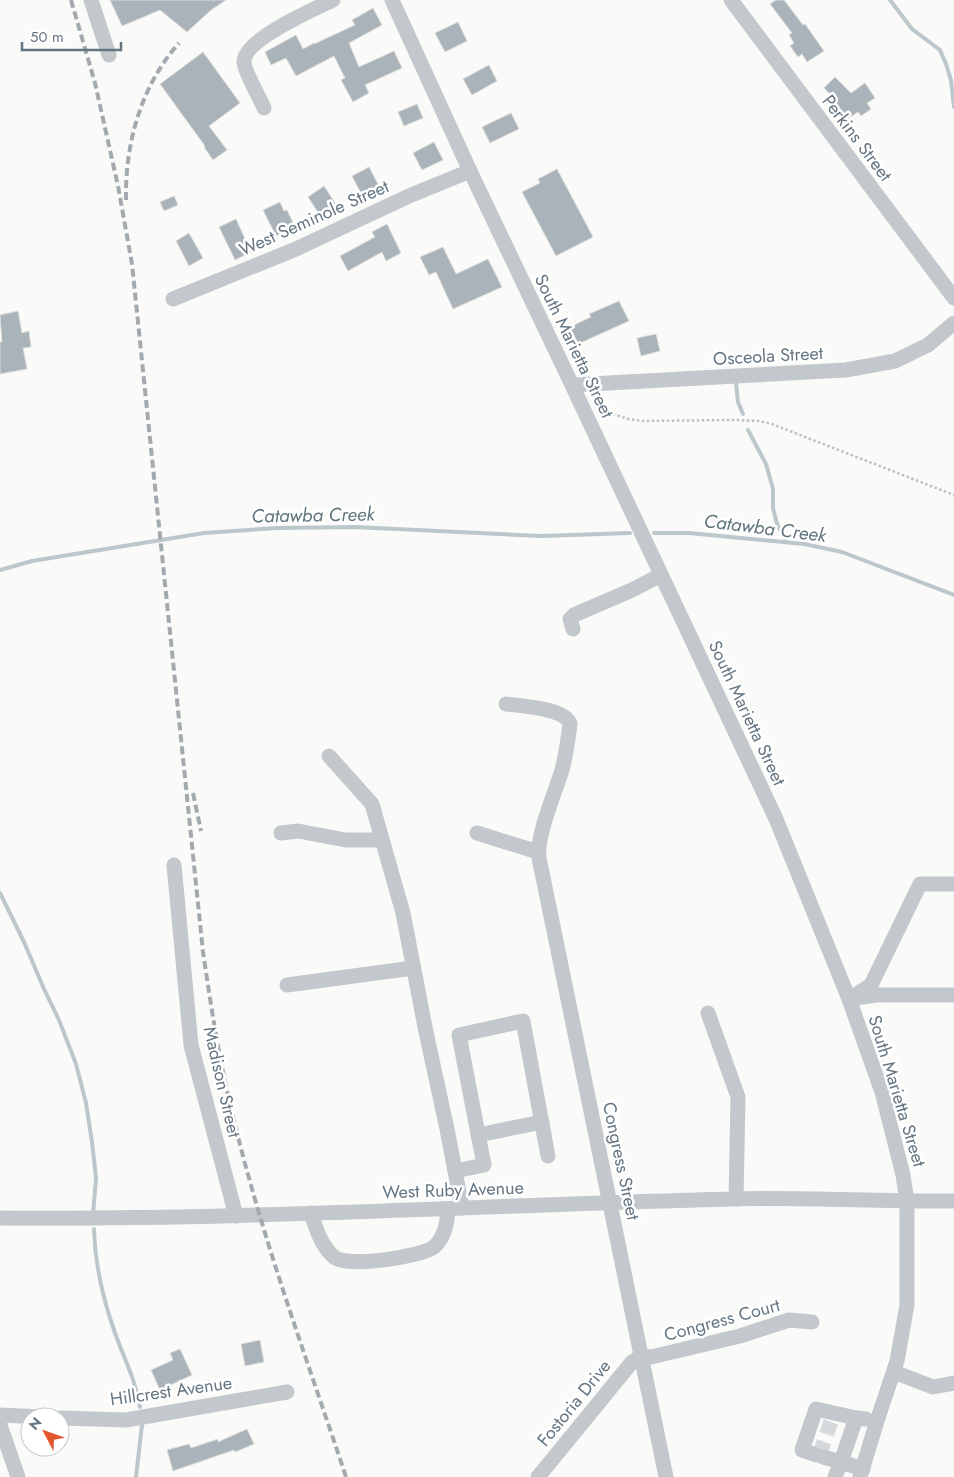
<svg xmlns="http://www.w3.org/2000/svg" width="954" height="1477" font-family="Jost,sans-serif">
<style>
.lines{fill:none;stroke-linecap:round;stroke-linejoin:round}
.stream{stroke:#bbc7cb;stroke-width:4}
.building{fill:#aab3b9;stroke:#dcdcda}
.minor-tunnel{stroke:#d5d9db;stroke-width:15;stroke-dasharray:15 8;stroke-linecap:butt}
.path{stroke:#bbbfc2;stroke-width:2.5;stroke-dasharray:2.5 2.5;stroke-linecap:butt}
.minor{stroke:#c3c8cc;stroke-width:15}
.rail{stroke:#a2aab0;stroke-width:4;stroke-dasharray:8 4;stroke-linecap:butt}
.labels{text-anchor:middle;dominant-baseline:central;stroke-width:5;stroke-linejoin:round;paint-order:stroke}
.street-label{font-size:18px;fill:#657683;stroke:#fff}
.water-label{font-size:19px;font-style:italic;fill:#60757c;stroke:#fff}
</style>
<rect width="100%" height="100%" fill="#fafaf8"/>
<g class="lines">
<g class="stream">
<polyline points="890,0 912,29 940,50 946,64 951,80 954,107"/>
<polyline points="736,383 738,402 743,414"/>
<polyline points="748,430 766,464 773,489 773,508 777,524 787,542"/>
<polyline points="654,533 689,533 804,544 842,552 954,595"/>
<polyline points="0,570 32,561 204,533 277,528 355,527 541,536 630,533"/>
<polyline points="0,893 24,942 44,989 59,1020 76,1064 86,1103 92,1142 96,1178 93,1215"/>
<path d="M 94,1229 C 95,1263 102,1295 113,1327 C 122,1355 135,1377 140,1407"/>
<polyline points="136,1477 142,1425"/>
</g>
</g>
<g class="building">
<polygon points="110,0 226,0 211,10 187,32 160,10 122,26"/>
<polygon points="776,0 784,0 803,25 805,24 824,51 807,62 802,54 798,57 790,46 794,43 789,35 792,33 770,4"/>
<polygon points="373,8 382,25 349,43 359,67 394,51 402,68 365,85 369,93 353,102 341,80 345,78 334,56 296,76 286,58 271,65 265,52 296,35 303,49 314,43 314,44 355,25 352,20"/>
<polygon points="458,22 467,41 445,52 435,33"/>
<polygon points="203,52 240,103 209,126 227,150 213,160 204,147 205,146 160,84"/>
<polygon points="489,65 497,81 472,95 463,79"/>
<polygon points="835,77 851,93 865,83 875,98 867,103 871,109 861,116 858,112 847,119 831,95 824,88"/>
<polygon points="417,104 423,118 404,126 398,112"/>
<polygon points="511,113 519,129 490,143 482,127"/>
<polygon points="434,142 443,160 422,170 413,153"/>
<polygon points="369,167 380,188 363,197 352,176"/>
<polygon points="557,169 593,237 556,256 522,192 540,183 538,179"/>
<polygon points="324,186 337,206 321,217 308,197"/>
<polygon points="174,196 178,205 164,211 160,202"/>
<polygon points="280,202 284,211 287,210 295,227 276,236 263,210"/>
<polygon points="236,219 251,252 235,260 219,227"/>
<polygon points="387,224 401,253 386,261 382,252 348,271 340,256 375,237 372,232"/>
<polygon points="189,233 203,258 189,266 176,241"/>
<polygon points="443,247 456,274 488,259 502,287 453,309 436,272 429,275 420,257"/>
<polygon points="619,301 629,321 578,344 570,327 591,317 589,314"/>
<polygon points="18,311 22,333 29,331 31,347 23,348 27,369 0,374 0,342 2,342 0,315"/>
<polygon points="656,334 660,351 641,356 637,338"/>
<polygon points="260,1340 264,1362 245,1366 241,1344"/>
<polygon points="180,1349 192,1375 160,1390 151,1370 173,1360 170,1353"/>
<polygon points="247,1429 254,1444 235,1452 234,1450 173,1471 167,1450 189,1444 191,1448 218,1439 218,1442"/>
</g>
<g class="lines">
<polyline class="minor-tunnel" points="819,1456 831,1422"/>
<polyline class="path" points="596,403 613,414 628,419 642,421 734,420 759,421 772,424 954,495"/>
<g class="minor">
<polyline points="91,0 109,55"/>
<polyline points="392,0 470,171 572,385 776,819 849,999 882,1092 903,1175 907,1202 907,1305 897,1361 877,1421 860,1477"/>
<polyline points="731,0 954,298"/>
<path d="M 264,108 C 260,98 244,71 244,62 C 244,39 315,9 333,0"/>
<polyline points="173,299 296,249 409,196 470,171"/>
<polyline points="572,385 846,370 895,361 928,345 954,323"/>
<polyline points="573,629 570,619 574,615 632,590 661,575"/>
<path d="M 506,704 C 521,706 565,708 570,724 C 568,740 566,755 562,770 C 555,793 536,836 539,858 L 666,1477"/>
<polyline points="329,756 372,804 403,913 426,1032 447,1129 462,1208"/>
<polyline points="281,833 298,831 346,840 382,840"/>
<polyline points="477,833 538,852"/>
<polyline points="174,865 191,1045 236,1216"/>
<polyline points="287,985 413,968"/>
<polyline points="856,998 876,995 954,995"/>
<polyline points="849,999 871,985 920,884 954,884"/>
<polyline points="708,1013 738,1097 736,1199"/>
<polyline points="478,1135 542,1122"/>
<polyline points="455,1171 484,1165 459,1035 523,1021 548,1156"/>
<path d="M 311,1213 C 316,1228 321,1246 334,1257 C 347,1268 421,1257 434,1247 C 445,1237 447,1223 448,1209"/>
<path d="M 0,1218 C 245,1220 489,1205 733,1199 C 807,1197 881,1202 954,1201"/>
<polyline points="894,1372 933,1387 954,1383"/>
<polyline points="0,1415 42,1417"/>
<polyline points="60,1418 126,1420 287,1392"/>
<polyline points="0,1425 18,1477"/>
<polyline points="816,1455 802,1450 816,1409 856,1418"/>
<polyline points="823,1457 841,1462 835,1477"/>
<polyline points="863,1469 841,1462 856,1418 866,1419"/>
<polyline points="538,1477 632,1362 642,1356 651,1357 740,1336 789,1320 812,1322"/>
</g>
<g class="rail">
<path d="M 71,0 L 95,83 L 118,186 L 132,264 L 203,952 C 211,1006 219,1059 232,1112 C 261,1236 306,1356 346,1477"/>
<path d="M 126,200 C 125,143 141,86 179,43"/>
<polyline points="193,793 201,831"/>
</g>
</g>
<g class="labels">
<g class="street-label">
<text transform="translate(857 138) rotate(53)">Perkins Street</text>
<text transform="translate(314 218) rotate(-24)">West Seminole Street</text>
<text transform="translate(574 346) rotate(64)">South Marietta Street</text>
<text transform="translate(768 356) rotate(-3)">Osceola Street</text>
<text transform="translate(747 713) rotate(65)">South Marietta Street</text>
<text transform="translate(222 1082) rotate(77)">Madison Street</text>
<text transform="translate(897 1091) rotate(73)">South Marietta Street</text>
<text transform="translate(621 1161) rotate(78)">Congress Street</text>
<text transform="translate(453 1190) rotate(-2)">West Ruby Avenue</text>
<text transform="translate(722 1320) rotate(-15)">Congress Court</text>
<text transform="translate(171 1391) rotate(-8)">Hillcrest Avenue</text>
<text transform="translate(574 1403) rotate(-51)">Fostoria Drive</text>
</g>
<g class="water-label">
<text transform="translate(313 515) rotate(-1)">Catawba Creek</text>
<text transform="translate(765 528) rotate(7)">Catawba Creek</text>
</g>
</g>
<g transform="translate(45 1432) rotate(311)"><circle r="24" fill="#ffffff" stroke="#c1c8cd"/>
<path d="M0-4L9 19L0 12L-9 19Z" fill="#e4572e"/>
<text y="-8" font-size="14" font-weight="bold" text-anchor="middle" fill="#657683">N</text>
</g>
<path d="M22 42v8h99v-8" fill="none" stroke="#657683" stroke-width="2.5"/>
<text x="30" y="42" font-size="15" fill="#657683" stroke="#ffffff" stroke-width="4" paint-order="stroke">50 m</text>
</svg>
